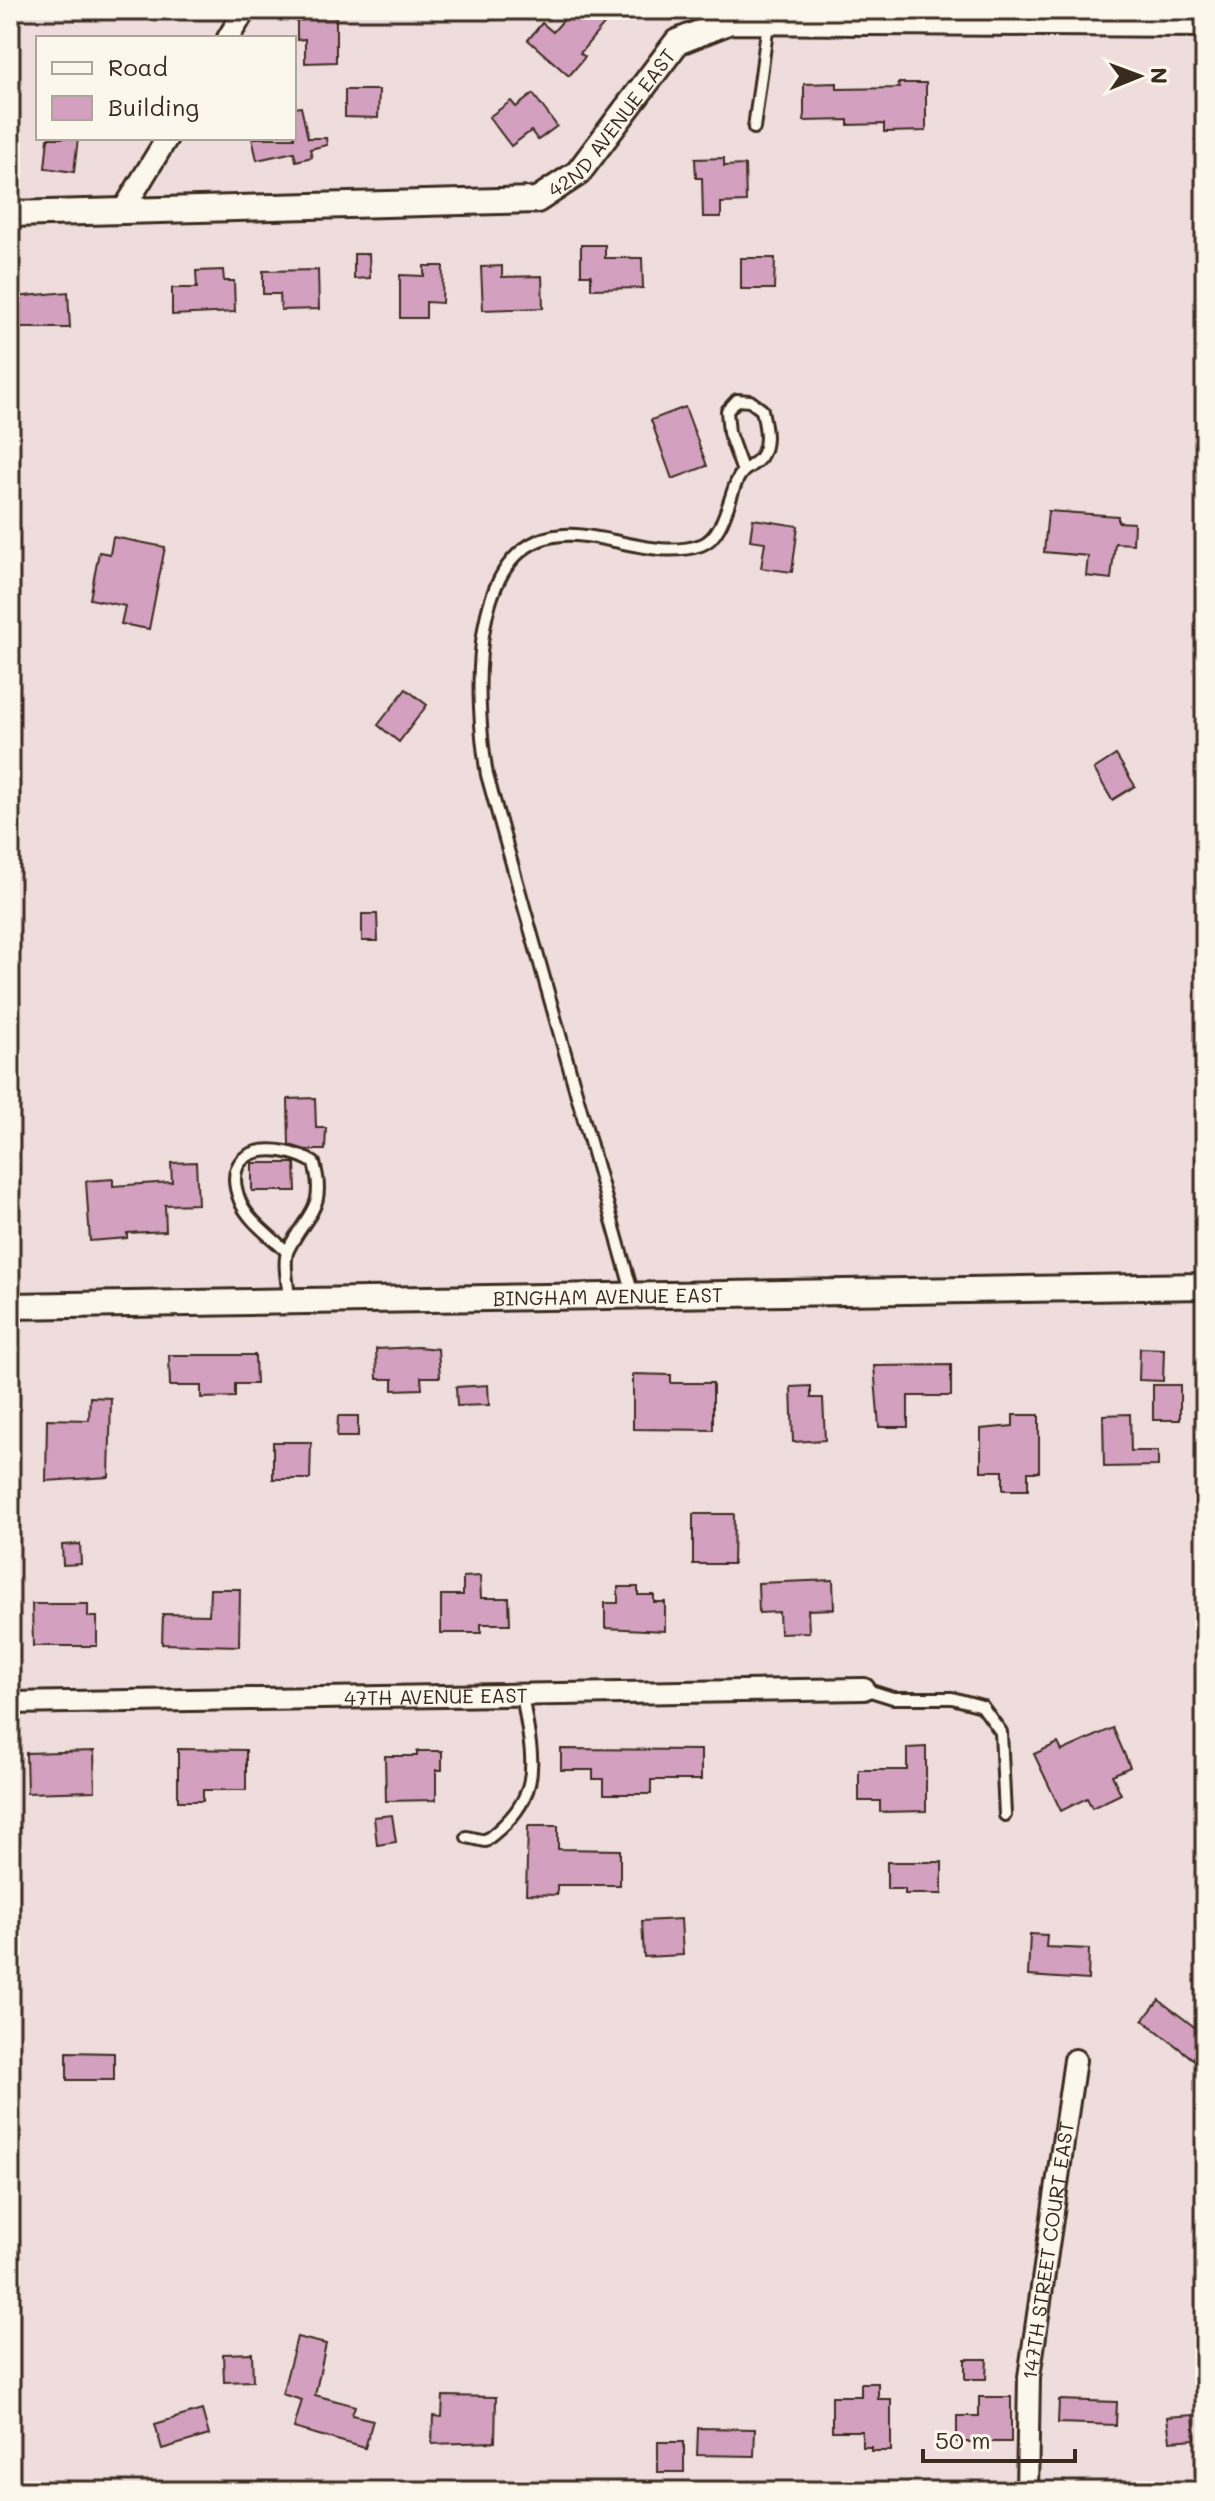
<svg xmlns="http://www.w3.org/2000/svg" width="1215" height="2501" font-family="Mali,sans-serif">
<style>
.building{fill:#d3a1bf;stroke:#3b2a1e;stroke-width:2}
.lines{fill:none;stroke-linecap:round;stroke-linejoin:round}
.service-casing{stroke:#3b2a1e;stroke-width:16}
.minor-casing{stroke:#3b2a1e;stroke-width:26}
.tertiary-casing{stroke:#3b2a1e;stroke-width:30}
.service{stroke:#fbf7ec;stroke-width:10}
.minor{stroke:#fbf7ec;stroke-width:20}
.tertiary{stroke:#fbf7ec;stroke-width:24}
.labels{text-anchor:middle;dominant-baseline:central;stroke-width:7;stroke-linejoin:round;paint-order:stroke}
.street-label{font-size:20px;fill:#3b2a1e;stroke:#fbf7ec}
</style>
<rect width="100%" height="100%" fill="#efddde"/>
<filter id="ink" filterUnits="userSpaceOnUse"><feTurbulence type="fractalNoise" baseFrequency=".0125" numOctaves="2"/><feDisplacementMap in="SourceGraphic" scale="16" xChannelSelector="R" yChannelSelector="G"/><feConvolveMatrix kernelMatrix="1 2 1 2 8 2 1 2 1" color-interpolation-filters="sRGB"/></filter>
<g filter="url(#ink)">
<g class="building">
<polygon points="572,10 616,10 580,53 585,57 569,76 528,40 542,23 553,32"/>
<polygon points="336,16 336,62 305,63 305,39 297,40 297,17"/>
<polygon points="837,83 837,89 899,88 898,83 926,83 926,131 884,132 884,124 848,125 848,120 804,121 804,84"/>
<polygon points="345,90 379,90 378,118 345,117"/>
<polygon points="533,94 557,126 538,140 531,131 511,146 489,117 511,101 516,107"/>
<polygon points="301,107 308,138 326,138 327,145 310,149 312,157 296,161 294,152 257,160 252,138 294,138 294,108"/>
<polygon points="48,138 78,138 74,172 45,168"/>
<polygon points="724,158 724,166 745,165 746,202 721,203 721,217 703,217 702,178 696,178 695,159"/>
<polygon points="581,245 605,245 605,258 642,258 643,288 591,289 591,275 581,275"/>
<polygon points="354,254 369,254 370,278 354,279"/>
<polygon points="741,258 775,258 774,289 741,289"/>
<polygon points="424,266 443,266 442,303 426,302 426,318 400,318 400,275 424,276"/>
<polygon points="502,266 502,277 542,276 543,308 483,310 481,267"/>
<polygon points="223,270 224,281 234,281 235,312 172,315 172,288 197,288 196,271"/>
<polygon points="318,270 319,309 281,310 280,294 263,294 263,271"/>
<polygon points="68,292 70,328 16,328 15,297"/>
<polygon points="685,407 707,466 672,479 651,420"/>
<polygon points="1048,511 1118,516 1118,522 1134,523 1133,544 1115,543 1111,579 1086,576 1088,556 1044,552"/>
<polygon points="753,519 798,526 792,572 761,568 765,542 750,540"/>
<polygon points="113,537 165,547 149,629 121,624 125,606 90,599 99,552 110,554"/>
<polygon points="406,689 427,705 399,742 378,725"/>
<polygon points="1116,755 1135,786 1112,800 1094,769"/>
<polygon points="362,914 377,914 378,941 362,941"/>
<polygon points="315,1098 316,1128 326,1128 325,1150 306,1150 289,1145 288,1099"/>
<polygon points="196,1162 198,1204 165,1205 166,1231 127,1233 127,1238 90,1241 86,1181 113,1179 113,1186 172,1182 171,1163"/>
<polygon points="252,1163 295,1163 296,1191 252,1191"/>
<polygon points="418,1347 438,1349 440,1377 421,1377 422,1389 393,1390 393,1379 377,1379 376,1349"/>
<polygon points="1140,1348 1164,1349 1163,1381 1139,1380"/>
<polygon points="169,1355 255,1355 256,1384 235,1384 235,1397 201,1398 201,1386 170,1386"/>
<polygon points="951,1365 951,1396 908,1396 908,1427 879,1427 874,1366"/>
<polygon points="633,1374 671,1375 671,1383 713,1383 713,1430 633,1429"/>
<polygon points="488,1385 489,1405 457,1406 456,1387"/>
<rect x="1153" y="1385" width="27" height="35"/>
<polygon points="811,1386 811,1398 823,1398 825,1440 793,1442 791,1387"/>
<polygon points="90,1397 111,1398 109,1477 46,1481 47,1419 89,1420"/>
<polygon points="1130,1414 1131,1451 1158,1451 1158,1466 1104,1467 1103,1415"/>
<polygon points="1013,1415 1039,1415 1039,1472 1028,1472 1028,1490 1003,1490 1003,1471 981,1471 981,1429 1013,1426"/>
<polygon points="338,1416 358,1416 358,1437 337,1437"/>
<polygon points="273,1442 311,1442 310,1479 273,1479"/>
<polygon points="693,1514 734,1514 733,1564 693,1564"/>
<polygon points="80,1544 81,1564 63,1565 62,1545"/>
<polygon points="480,1576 481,1598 509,1598 510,1624 481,1624 481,1633 441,1633 441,1595 463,1595 463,1577"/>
<polygon points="833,1580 834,1609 808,1610 809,1632 780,1633 779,1612 759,1613 758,1583"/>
<polygon points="618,1587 638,1587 638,1595 654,1595 654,1602 665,1602 665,1631 605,1628 605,1603 618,1603"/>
<polygon points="210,1589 240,1589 239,1646 162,1644 163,1614 209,1615"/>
<polygon points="32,1604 88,1604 88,1617 97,1617 97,1646 33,1646"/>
<polygon points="1113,1728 1130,1767 1112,1775 1121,1794 1092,1808 1087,1798 1061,1811 1034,1754 1058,1743 1062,1751"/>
<polygon points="926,1747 926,1811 880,1812 880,1801 859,1801 859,1770 907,1770 907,1748"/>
<polygon points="178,1749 246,1750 246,1790 203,1790 203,1801 178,1801"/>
<polygon points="561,1749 701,1750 701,1780 651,1780 651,1794 604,1794 604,1779 593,1779 593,1770 561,1770"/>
<polygon points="94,1751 95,1791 27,1793 26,1753"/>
<polygon points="417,1751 442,1751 442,1770 436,1770 436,1800 386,1801 385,1756 417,1756"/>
<polygon points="392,1815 396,1842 377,1845 374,1817"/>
<polygon points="528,1826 558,1826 558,1849 620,1850 620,1885 557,1885 557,1895 526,1894"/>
<polygon points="887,1862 942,1862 942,1894 905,1894 905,1889 887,1889"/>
<polygon points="681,1919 683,1955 644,1957 642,1921"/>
<polygon points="1030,1934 1047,1935 1046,1947 1089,1949 1088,1980 1028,1976"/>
<polygon points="1159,2000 1205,2035 1205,2044 1193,2059 1143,2020"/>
<polygon points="67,2052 114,2053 114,2080 67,2080"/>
<polygon points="297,2337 326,2344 315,2395 355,2406 352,2415 373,2420 365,2448 294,2428 302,2400 282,2394"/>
<polygon points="252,2353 253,2381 224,2382 223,2354"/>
<polygon points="965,2359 987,2359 986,2379 965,2379"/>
<polygon points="861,2383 878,2383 878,2399 891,2399 891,2451 871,2451 871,2447 862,2447 862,2431 832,2431 832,2396 861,2396"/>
<polygon points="443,2396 496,2397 495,2442 432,2444 433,2416 442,2417"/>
<polygon points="979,2397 1011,2397 1011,2442 957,2442 957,2416 979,2416"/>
<polygon points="1059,2400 1117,2402 1116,2425 1058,2423"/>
<polygon points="202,2410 209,2435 162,2449 155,2424"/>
<polygon points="1193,2415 1195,2439 1170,2441 1167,2417"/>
<polygon points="698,2428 755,2429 754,2456 697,2455"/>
<rect x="658" y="2442" width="26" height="30"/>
</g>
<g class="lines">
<g class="service-casing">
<g id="service">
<polyline points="754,128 768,23"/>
<path d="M 287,1252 C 272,1237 248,1221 240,1201 C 217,1144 279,1141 314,1163 C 327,1210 306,1213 288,1250 C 282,1262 289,1287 289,1301"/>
<path d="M 633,1295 L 487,775 C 475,703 463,529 575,535 C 616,537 661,559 701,545 C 722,538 728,502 736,483 C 743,466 751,469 760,458 C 770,444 765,425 762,410 L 750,401 L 737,400 L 727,411 L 729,433 L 742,469"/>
<polyline points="864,1689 893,1698 952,1698 982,1706 1001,1732 1005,1815"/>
<path d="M 467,1837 L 485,1841 C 546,1795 533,1763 522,1694"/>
</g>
</g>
<g class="minor-casing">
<g id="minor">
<polyline points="228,38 245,10"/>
<polyline points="122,212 167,138"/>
<path id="s1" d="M 10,1703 L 864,1689"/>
<path id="s2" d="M 1027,2491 L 1029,2377 L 1075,2060"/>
</g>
</g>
<g class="tertiary-casing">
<g id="tertiary">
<path id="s3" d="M 10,214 L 537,200 L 578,173 L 677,42 L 730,21 L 1205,24"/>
<path id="s4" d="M 10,1306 L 1205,1286"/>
</g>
</g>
<use href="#service" class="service"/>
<use href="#minor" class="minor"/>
<use href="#tertiary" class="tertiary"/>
</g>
</g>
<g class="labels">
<g class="street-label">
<text stroke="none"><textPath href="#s3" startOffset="636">42ND AVENUE EAST</textPath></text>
<text stroke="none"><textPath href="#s4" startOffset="598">BINGHAM AVENUE EAST</textPath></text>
<text stroke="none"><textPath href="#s1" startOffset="426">47TH AVENUE EAST</textPath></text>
<text stroke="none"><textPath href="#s2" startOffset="242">147TH STREET COURT EAST</textPath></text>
</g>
</g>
<rect width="1215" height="2501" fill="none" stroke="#fbf7ec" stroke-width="40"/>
<rect x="20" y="20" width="1175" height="2461" fill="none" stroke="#3b2a1e" stroke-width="3" filter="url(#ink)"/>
<rect x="36" y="36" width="260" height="104" fill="#fbf7ec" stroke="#aea59a" stroke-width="2"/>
<rect x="52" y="62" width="40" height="12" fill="#fbf7ec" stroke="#aea59a" stroke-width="2"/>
<text x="108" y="76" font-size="24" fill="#3b2a1e">Road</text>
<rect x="52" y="96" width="40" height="24" fill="#d3a1bf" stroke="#aea59a" stroke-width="2"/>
<text x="108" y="116" font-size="24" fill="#3b2a1e">Building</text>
<g transform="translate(1139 76) rotate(89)" stroke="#fbf7ec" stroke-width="6" paint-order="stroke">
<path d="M0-6L14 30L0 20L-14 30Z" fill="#3b2a1e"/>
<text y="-12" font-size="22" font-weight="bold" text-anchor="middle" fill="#3b2a1e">N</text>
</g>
<path d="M923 2449v12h152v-12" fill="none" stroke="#3b2a1e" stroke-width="4"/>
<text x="935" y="2449" font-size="24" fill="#3b2a1e" stroke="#fbf7ec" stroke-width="6" paint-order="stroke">50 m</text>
</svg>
